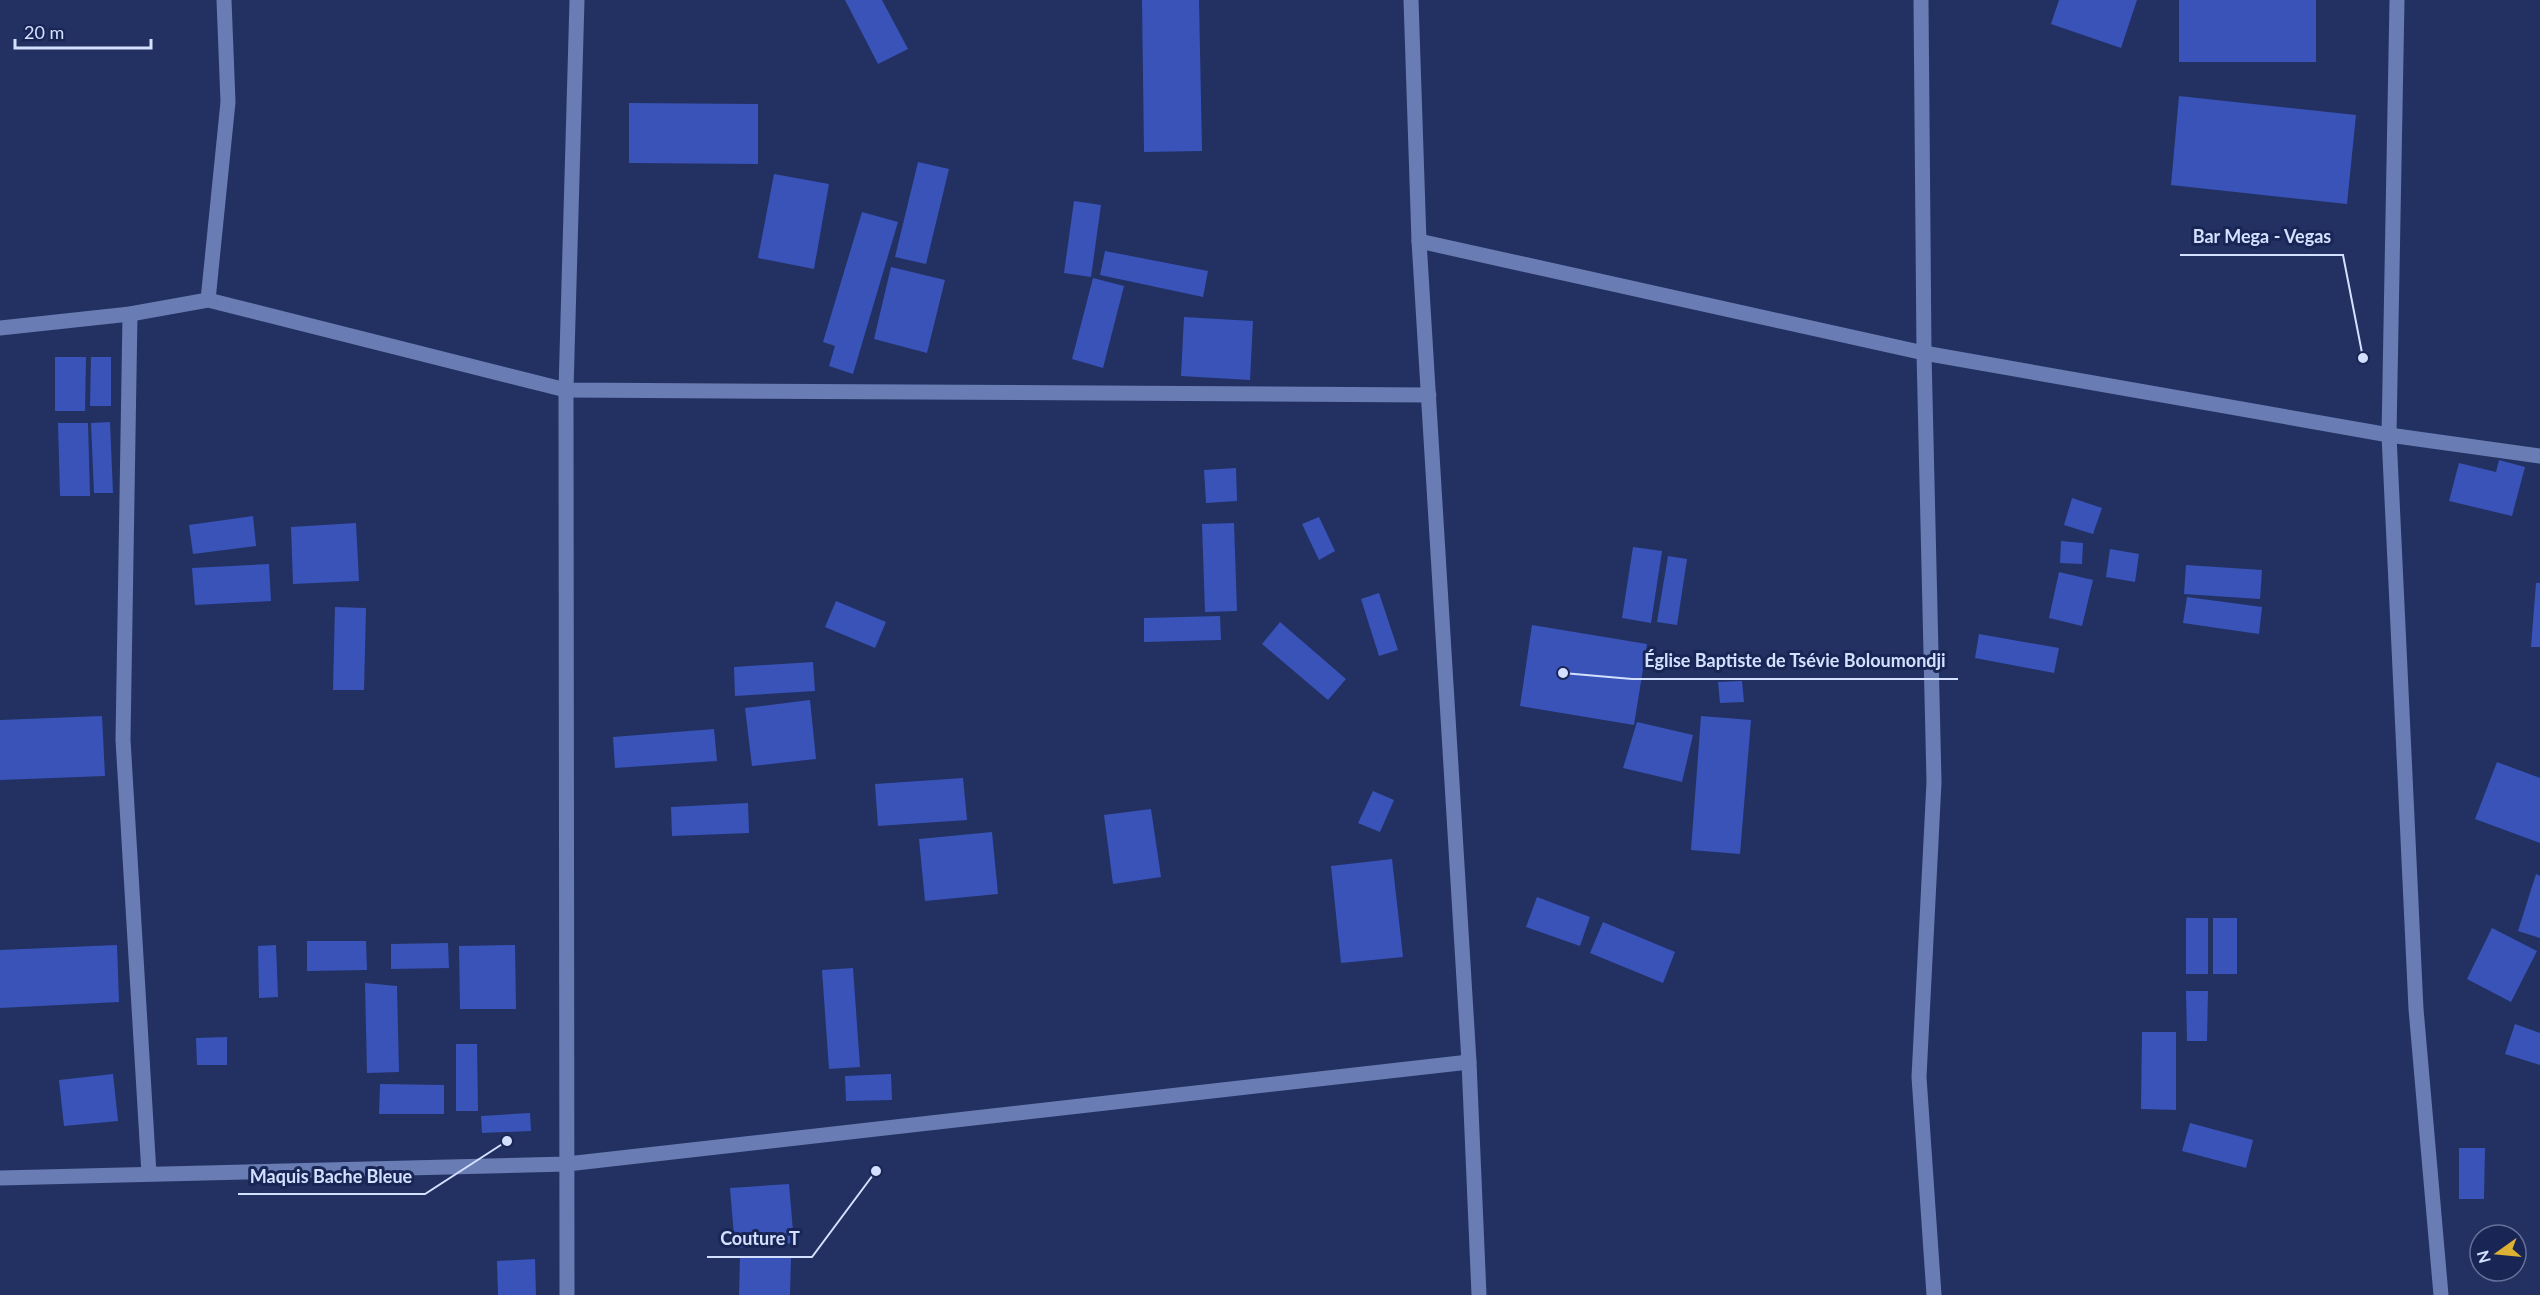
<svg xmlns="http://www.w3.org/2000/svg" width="2540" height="1295" font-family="Lato,sans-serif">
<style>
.building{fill:#3953b9}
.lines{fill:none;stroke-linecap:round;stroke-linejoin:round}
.minor{stroke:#697cb3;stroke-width:15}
.leader{fill:none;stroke:#d4e0ff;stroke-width:2}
.callout-dot{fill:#d4e0ff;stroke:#192655;stroke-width:2}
.callout-label{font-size:18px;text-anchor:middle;font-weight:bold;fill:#d4e0ff;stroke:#192655;stroke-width:6;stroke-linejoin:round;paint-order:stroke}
</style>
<rect width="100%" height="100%" fill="#223161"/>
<g class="building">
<polygon points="845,0 882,0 908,49 878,64"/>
<polygon points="1142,0 1199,0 1202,151 1144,152"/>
<polygon points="2059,0 2137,0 2121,48 2051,24"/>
<rect x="2179" y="0" width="137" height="62"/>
<polygon points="2179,96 2356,115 2347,204 2171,185"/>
<polygon points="629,103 758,104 758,164 629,163"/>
<polygon points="918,162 949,169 926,264 895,257"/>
<polygon points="774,174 829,184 814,269 758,258"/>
<polygon points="1074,201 1101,205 1091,277 1064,273"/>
<polygon points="862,212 898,222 853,374 829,366 835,346 823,342"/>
<polygon points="1105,251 1208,271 1203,297 1100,275"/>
<polygon points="891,267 945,280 927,353 874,339"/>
<polygon points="1093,278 1124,286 1103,368 1072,359"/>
<polygon points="1184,317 1253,321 1250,380 1181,376"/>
<polygon points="55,357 86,357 85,411 55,411"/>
<polygon points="91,357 111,357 111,406 90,406"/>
<polygon points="110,422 113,493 94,493 91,423"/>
<polygon points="58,423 88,423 90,496 60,496"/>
<polygon points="2499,460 2525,467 2512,516 2449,501 2459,463 2496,472"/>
<polygon points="1236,468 1237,501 1206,503 1204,470"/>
<polygon points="2072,498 2102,508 2093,534 2064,525"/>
<polygon points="253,516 256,546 193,554 189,525"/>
<polygon points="1319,517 1335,551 1319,560 1302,524"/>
<polygon points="356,523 359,581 293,584 291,527"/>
<polygon points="1234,523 1237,611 1205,612 1202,524"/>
<polygon points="2061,541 2083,543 2082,564 2060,563"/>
<polygon points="1633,547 1662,551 1651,623 1622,618"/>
<polygon points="2110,549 2139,554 2135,582 2106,577"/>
<polygon points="1668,556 1687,559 1677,625 1657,622"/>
<polygon points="269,564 271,601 195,605 192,568"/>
<polygon points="2186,565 2262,570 2260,599 2184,594"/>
<polygon points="2059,572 2093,580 2082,626 2049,618"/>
<polygon points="2536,583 2540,583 2540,647 2531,647"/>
<polygon points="1379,593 1398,650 1379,656 1361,599"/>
<polygon points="2187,597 2262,607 2259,634 2183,623"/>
<polygon points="836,601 886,622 875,648 825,627"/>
<polygon points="335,607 366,608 364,690 333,690"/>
<polygon points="1220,616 1221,640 1144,642 1144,618"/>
<polygon points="1280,622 1346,679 1328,700 1262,644"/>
<polygon points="1532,625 1647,644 1634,725 1520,706"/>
<polygon points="1979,634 2059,648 2054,673 1975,658"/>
<polygon points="813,662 815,691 735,696 734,667"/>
<polygon points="1742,681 1744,702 1720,703 1718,682"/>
<polygon points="810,700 816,759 752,766 745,708"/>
<polygon points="102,716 105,776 0,780 0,720"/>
<polygon points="1701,716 1751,720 1740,854 1691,850"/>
<polygon points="1637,722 1693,735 1682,782 1623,768"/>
<polygon points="714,729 717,761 615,768 613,737"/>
<polygon points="2497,762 2540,778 2540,843 2475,819"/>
<polygon points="963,778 967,820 878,826 875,784"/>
<polygon points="1373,791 1394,800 1380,832 1358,823"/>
<polygon points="748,803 749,833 672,836 671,807"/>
<polygon points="1151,809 1161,877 1113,884 1104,815"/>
<polygon points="992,832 998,894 925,901 919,839"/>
<polygon points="1392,859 1403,957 1341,963 1331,866"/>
<polygon points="2536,874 2540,876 2540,938 2518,931"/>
<polygon points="1537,897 1590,917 1580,946 1526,927"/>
<rect x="2186" y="918" width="22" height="56"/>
<rect x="2213" y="918" width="24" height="56"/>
<polygon points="1603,922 1675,952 1663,983 1590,953"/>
<polygon points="2492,928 2537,951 2511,1002 2467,979"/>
<polygon points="307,941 366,941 367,970 307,971"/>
<polygon points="448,943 449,968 391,969 391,944"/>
<polygon points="117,945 119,1002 0,1008 0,950"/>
<polygon points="276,945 278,997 259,998 258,946"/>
<polygon points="515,945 516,1009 460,1009 459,946"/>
<polygon points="853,968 860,1067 829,1069 822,970"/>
<polygon points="365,983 397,986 399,1072 367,1073"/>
<polygon points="2186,991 2208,991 2207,1041 2187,1041"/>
<polygon points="2515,1024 2540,1033 2540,1065 2505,1054"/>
<polygon points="2142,1032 2176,1032 2176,1110 2141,1109"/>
<polygon points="227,1037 227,1065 197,1065 196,1038"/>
<polygon points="456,1044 477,1044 478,1111 456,1111"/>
<polygon points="113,1074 118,1121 64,1126 59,1080"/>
<polygon points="891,1074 892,1100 846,1101 845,1076"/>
<polygon points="380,1084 444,1085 444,1114 379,1114"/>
<polygon points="530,1113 531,1131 482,1133 481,1116"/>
<polygon points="2190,1123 2253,1140 2246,1168 2182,1151"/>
<polygon points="2459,1148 2485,1148 2484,1199 2459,1199"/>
<polygon points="789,1184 794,1243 735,1248 730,1188"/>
<polygon points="740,1256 791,1258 790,1295 739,1295"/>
<polygon points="535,1259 536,1295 498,1295 497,1261"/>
</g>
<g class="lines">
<g class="minor">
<polyline points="1411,0 1419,241 1469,1062 1479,1295"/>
<polyline points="1921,0 1924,353 1934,782 1919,1077 1934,1295"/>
<polyline points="2397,0 2389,435 2416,1009 2441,1295"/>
<polyline points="1419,241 1924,353 2389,435 2540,456"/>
<polyline points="208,300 228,102 224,0"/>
<polyline points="130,314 123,740 149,1174"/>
<polyline points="0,328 130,314 208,300 566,390 1429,395"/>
<polyline points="0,1178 567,1164 1469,1062"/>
<polyline points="567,1295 566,390 577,0"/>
</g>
</g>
<path class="leader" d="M2363 358L2343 255H2180M1563 673L1632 679H1958M507 1141L425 1194H238M876 1171L812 1257H707"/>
<g class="callout-dot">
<circle cx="2363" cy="358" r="6"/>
<circle cx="1563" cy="673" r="6"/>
<circle cx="507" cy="1141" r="6"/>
<circle cx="876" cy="1171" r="6"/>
</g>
<g class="callout-label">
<text x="2262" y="243">Bar Mega - Vegas</text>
<text x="1795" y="667">Église Baptiste de Tsévie Boloumondji</text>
<text x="331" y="1183">Maquis Bache Bleue</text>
<text x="760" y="1245">Couture T</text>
</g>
<g transform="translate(2498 1253) rotate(255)"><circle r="28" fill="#192655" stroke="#647099" stroke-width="1.5"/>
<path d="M0-4.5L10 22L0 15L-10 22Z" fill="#ddb133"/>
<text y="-9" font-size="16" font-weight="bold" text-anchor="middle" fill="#d4e0ff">N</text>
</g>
<path d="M15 39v9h136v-9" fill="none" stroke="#d4e0ff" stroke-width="3"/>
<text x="24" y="39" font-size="18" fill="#d4e0ff" stroke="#192655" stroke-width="4.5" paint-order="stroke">20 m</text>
</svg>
